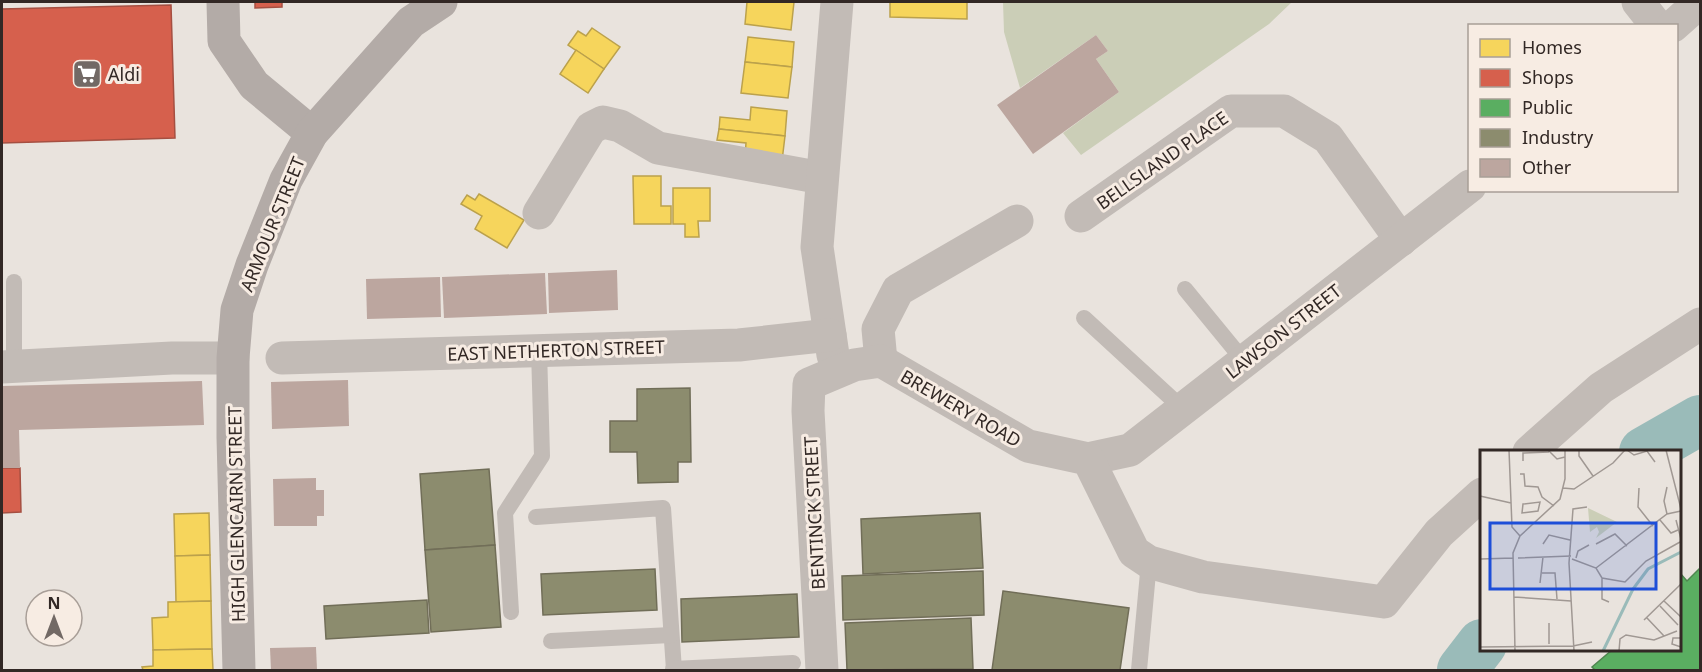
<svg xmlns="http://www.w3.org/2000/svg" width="1702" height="672" font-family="'Noto Sans',sans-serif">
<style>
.green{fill:#cbceb7}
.homes{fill:#f6d55c;stroke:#bba14c;stroke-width:1.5}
.shops{fill:#d6604d;stroke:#a54f41;stroke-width:1.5}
.public{fill:#5aae61;stroke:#4e864f;stroke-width:1.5}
.industry{fill:#8c8c6e;stroke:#716e58;stroke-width:1.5}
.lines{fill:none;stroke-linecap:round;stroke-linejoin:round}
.river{stroke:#9abbb9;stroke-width:50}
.building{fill:#bca69f}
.lane{stroke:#c2bbb6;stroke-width:16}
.street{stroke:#c2bbb6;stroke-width:33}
.secondary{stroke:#b3aba7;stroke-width:33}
.labels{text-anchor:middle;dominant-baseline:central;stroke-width:6;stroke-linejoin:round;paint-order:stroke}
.poi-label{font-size:18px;fill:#322825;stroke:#f7ece3;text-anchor:start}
.street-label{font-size:18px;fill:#322825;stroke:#f7ece3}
.inset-river{fill:none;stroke:#9abbb9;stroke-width:3}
.inset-road{fill:none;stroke:#a09893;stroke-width:1.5}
.view{fill:#1d4ed8;fill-opacity:0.15;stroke:#1d4ed8;stroke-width:3}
.inset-edge{fill:none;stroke:#322825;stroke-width:3}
</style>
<rect width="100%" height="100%" fill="#e9e3dd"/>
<polygon class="green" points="1003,2 1292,2 1269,24 1081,155 1063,133 1119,92 1096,59 1108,51 1096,35 1020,88 1004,32"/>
<g class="homes">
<polygon points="747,2 794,2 791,30 745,24"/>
<polygon points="890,2 967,2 967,19 890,17"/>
<polygon points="592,28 620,47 604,69 568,45 578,31 586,36"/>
<polygon points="748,37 794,42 792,67 745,62"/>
<polygon points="576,50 604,69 588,93 560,74"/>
<polygon points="745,62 792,67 788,98 741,93"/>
<polygon points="751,107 787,111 785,136 719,129 720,117 750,120"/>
<polygon points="719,129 785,136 782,161 745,157 746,143 717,140"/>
<polygon points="633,176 661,176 661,206 671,206 671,224 634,224"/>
<polygon points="673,188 710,188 710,221 698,221 699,237 685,237 685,224 673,224"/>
<polygon points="479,194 524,220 507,248 475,229 482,216 461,204 467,195 475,200"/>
<polygon points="209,513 210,555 175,556 174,514"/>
<polygon points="210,555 211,601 176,602 175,556"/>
<polygon points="211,601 212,649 153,650 152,618 168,617 168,602"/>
<polygon points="212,649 213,670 143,670 142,667 153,666 153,650"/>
</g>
<g class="shops">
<polygon points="255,2 282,2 282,7 255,8"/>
<polygon points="171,5 175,138 2,143 2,9"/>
<polygon points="2,468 20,468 21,512 2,513"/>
</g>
<polygon class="public" points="1700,568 1700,670 1595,670 1592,667 1612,650 1680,650 1680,573 1687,581"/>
<g class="industry">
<polygon points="690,388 691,462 678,462 678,482 638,483 637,452 610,452 610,421 637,421 637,389"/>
<polygon points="489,469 495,545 425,550 420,474"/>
<polygon points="980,513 983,568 863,574 861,519"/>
<polygon points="495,545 501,627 431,632 425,550"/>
<polygon points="655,569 657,610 543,615 541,574"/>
<polygon points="983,571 984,615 843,620 842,576"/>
<polygon points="1003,591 1129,608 1120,670 992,670"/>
<polygon points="797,594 799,637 682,642 681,599"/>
<polygon points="427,600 429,633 326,639 324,606"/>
<polygon points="971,618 973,669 847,670 845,623"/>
</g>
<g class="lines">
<g class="river">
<polyline points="1644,452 1700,420"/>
<polyline points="1462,670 1482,644"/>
</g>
</g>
<g class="building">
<polygon points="1096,35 1108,51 1096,59 1119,92 1033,154 997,105"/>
<polygon points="617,270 618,310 549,313 548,273"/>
<polygon points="545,273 547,314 444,318 442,277"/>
<polygon points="440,277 441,317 367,319 366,279"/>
<polygon points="348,380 349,426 272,429 271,382"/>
<polygon points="202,381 204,425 19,430 20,468 2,468 2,386"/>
<polygon points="316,478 316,490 324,490 324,516 317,516 317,526 274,526 273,479"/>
<polygon points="316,647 317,670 271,670 270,648"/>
</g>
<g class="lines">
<g class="lane">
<polyline points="14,282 14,366"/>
<polyline points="1185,289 1244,361"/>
<polyline points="1084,318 1183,409"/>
<polyline points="536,517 663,508 674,670"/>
<polyline points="511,612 505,513 542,456 539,350"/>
<polyline points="551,641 671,635"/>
<polyline points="673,669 793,663"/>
<polyline points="1139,670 1149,562"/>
</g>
<g class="street">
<polyline points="1638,2 1657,26"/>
<polyline points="1673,26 1700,2"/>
<polyline points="539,213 591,128 603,122 620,126 658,148 822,178"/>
<polyline points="1081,216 1231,111 1284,111 1328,138 1401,240"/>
<polyline points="833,355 817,247 837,2"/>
<polyline points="282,358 739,345 830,335"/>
<polyline points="881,361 878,329 898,290 1017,221"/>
<polyline points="2,367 172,358 233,358"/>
<polyline points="1529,452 1601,388 1700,324"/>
<polyline points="1088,459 1130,450 1470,186"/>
<polyline points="822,670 808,411 809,384 854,365 881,361 1028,446 1088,459 1134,552 1149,562 1203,577 1384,602 1439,533 1482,494"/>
</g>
<g class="secondary">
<polyline points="223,2 224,41 254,85 312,133"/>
<polyline points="239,670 233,437 233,358 237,310 252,265 286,180 312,133 411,22 441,2"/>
</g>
</g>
<defs>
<g id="supermarket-square" transform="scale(1.5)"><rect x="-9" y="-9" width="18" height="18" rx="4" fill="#726965" stroke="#f7ece3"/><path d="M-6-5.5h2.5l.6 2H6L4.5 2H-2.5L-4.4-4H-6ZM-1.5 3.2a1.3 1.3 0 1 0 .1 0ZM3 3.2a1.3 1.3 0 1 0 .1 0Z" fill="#fff"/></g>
</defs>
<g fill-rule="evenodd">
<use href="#supermarket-square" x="87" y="74"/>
</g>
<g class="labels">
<g class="poi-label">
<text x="108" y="74">Aldi</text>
</g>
<g class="street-label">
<text transform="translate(1162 160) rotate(-35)">BELLSLAND PLACE</text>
<text transform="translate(272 224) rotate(-68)">ARMOUR STREET</text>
<text transform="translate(1283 331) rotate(-38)">LAWSON STREET</text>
<text transform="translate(556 350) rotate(-2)">EAST NETHERTON STREET</text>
<text transform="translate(961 408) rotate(30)">BREWERY ROAD</text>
<text transform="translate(814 513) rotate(-93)">BENTINCK STREET</text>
<text transform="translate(236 514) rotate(-91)">HIGH GLENCAIRN STREET</text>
</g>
</g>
<g transform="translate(1480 450)">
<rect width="201" height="201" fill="#e9e3dd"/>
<path d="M 108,58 L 137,72 L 116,88 L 119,82 L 117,77 L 110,82 Z" fill="#cbceb7"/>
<path class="inset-river" d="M 123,201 L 153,139 L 168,119 L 201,102"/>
<path class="inset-road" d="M 29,0 L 32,77 L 40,86M 68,0 L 77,9 L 85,7M 99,0 L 99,6 L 113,26M 147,0 L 154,5 L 167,1 L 175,12M 186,0 L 201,59M 43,11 L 43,3 L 69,2M 40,24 L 44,24 L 45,36 L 58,37 L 62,47 L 74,56M 187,37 L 184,51 L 187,64M 83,38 L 94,39 L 133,13 L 145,0M 159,38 L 158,57 L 173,76M 0,46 L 31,53M 60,52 L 58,61 L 42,63 L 43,54 ZM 180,70 L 191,83 L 198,80M 196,70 L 201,89M 63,94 L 69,85 L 90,90M 116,94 L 135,84 L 147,96M 38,108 L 91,106M 96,108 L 98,101 L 109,95M 0,109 L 33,108M 92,109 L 116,118 L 122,128 L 145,132 L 166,111 L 200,92M 116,118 L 187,64 L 201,61M 62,123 L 75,123 L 77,149M 122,128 L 122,149 L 129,152M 60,133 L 63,107M 34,147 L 91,151M 184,151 L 201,167M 180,156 L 198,175M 167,168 L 184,186M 164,170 L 201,134M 69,173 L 69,194M 201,188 L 193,188 L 192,194 L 201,197M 0,197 L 93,196 L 112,192M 35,201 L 33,103 L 40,86 L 80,49 L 85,29 L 85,0M 94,201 L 89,113 L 93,59 L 107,57M 139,201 L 140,189 L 146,185 L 174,190 L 197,181"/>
<path class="view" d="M 10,73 L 176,73 L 176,139 L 10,139 Z"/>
<rect width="201" height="201" class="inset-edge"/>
</g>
<rect width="1702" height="672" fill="none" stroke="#322825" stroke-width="6"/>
<rect x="1468" y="24" width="210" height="168" fill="#f7ece3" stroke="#a89e97" stroke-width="1.5"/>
<rect x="1480" y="39" width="30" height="18" fill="#f6d55c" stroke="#a89e97" stroke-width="1.5"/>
<text x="1522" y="54" font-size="18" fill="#322825">Homes</text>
<rect x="1480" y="69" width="30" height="18" fill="#d6604d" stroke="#a89e97" stroke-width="1.5"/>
<text x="1522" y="84" font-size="18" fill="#322825">Shops</text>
<rect x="1480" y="99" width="30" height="18" fill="#5aae61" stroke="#a89e97" stroke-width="1.5"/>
<text x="1522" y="114" font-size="18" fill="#322825">Public</text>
<rect x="1480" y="129" width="30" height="18" fill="#8c8c6e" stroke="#a89e97" stroke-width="1.5"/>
<text x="1522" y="144" font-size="18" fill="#322825">Industry</text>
<rect x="1480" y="159" width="30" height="18" fill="#bca69f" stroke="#a89e97" stroke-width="1.5"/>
<text x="1522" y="174" font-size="18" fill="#322825">Other</text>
<g transform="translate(54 618)"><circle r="28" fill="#f7ece3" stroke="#a89e97" stroke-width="1.5"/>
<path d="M0-4.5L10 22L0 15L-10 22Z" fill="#726965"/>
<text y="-9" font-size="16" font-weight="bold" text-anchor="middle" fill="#322825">N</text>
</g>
</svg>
